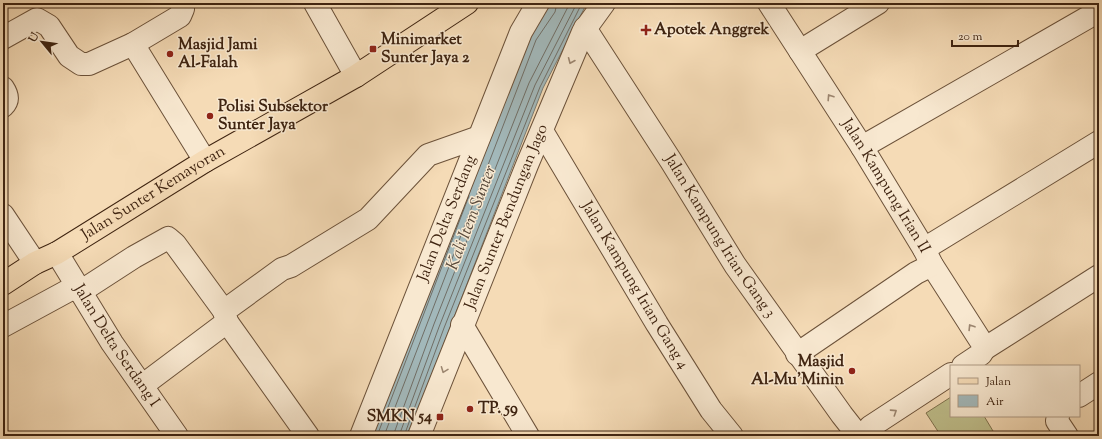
<svg xmlns="http://www.w3.org/2000/svg" width="1102" height="439" font-family="'Sorts Mill Goudy',serif">
<style>
.green{fill:#bfbf8c;stroke:#7f724e}
.water{fill:#a2b8ba;stroke:#7a7d76}
.lines{fill:none;stroke-linecap:round;stroke-linejoin:round}
.shore{stroke:#706e66;stroke-width:1}
.minor-casing{stroke:#6c523a;stroke-width:24}
.major-casing{stroke:#3f2411;stroke-width:24}
.minor{stroke:#f8e8d0;stroke-width:22}
.major{stroke:#f5dbb6;stroke-width:22}
.oneway{stroke:#9c8670}
.poi-dot{fill:#8f2418;stroke:#f8e8d0;stroke-width:1.5}
.labels{text-anchor:middle;dominant-baseline:central;stroke-width:3;stroke-linejoin:round;paint-order:stroke}
.poi-label{font-size:16px;font-weight:bold;fill:#3f2411;stroke:#f8e8d0;text-anchor:start}
.street-label{font-size:16px;fill:#3f2411;stroke:#f8e8d0}
.water-label{font-size:17px;font-style:italic;fill:#58493b;stroke:#f8e8d0}
</style>
<rect width="100%" height="100%" fill="#f5dbb6"/>
<filter id="stains"><feTurbulence type="fractalNoise" baseFrequency=".005" numOctaves="4"/><feColorMatrix values="0 0 0 0 .2 0 0 0 0 .09 0 0 0 0 .02 0 0 0 .5 -.17"/></filter>
<radialGradient id="worn" r=".72"><stop offset=".6" stop-color="#630" stop-opacity="0"/><stop offset="1" stop-color="#630" stop-opacity=".3"/></radialGradient>
<polygon class="green" points="951,397 951,416 984,416 996,436 941,436 926,413"/>
<polygon class="water" points="543,3 587,3 543,88 408,436 368,436"/>
<g class="lines">
<g class="shore">
<polyline points="377,436 469,196"/>
<polyline points="384,436 536,40 555,12 557,3"/>
<polyline points="393,436 434,324 529,83 570,3"/>
<polyline points="399,436 439,327 535,85 577,3"/>
<polyline points="404,436 444,328 540,87 582,3"/>
</g>
<g class="minor-casing">
<g id="minor">
<polyline points="315,3 356,76"/>
<path id="s1" d="M 769,3 L 862,147 L 924,249 L 932,265 L 982,343 L 984,349 L 981,354 L 963,366"/>
<path id="s2" d="M 585,28 L 671,161 L 735,265 L 842,415 L 853,429 L 863,436"/>
<polyline points="3,38 37,19 49,26 69,56 81,64 89,64 133,44 180,16 183,9 181,3"/>
<polyline points="133,44 205,161"/>
<polyline points="800,51 878,3"/>
<path d="M 3,88 C 7,94 9,100 3,106"/>
<path id="s3" d="M 542,131 L 657,324 L 711,410 L 732,436"/>
<polyline points="862,147 1099,11"/>
<polyline points="3,215 35,263"/>
<polyline points="924,249 1099,142"/>
<path id="s4" d="M 57,253 L 112,343 L 177,436"/>
<polyline points="227,322 308,436"/>
<polyline points="462,325 528,436"/>
<polyline points="3,326 73,288 80,292 134,257 168,238 175,244 224,311"/>
<polyline points="984,349 1099,276"/>
<polyline points="797,354 916,273 932,265"/>
<polyline points="143,385 227,322 224,311 282,269 291,266 368,219 428,155 479,137"/>
<polyline points="1079,396 1099,383"/>
<polyline points="1058,416 1057,421 1067,436"/>
<path id="s5" d="M 361,436 L 521,32 L 538,3"/>
<path id="s6" d="M 419,436 L 527,165 L 583,32 L 604,3"/>
<polyline points="864,436 870,427 951,374"/>
</g>
</g>
<g class="major-casing">
<g id="major">
<path id="s7" d="M 3,284 L 35,263 L 57,253 L 205,161 L 356,76 L 467,3"/>
</g>
</g>
<use href="#minor" class="minor"/>
<use href="#major" class="major"/>
</g>
<defs><path id="oneway-chevron" d="M-2-3.5L2.5 0L-2 3.5" fill="none" stroke-width="1.6" stroke-linecap="round" stroke-linejoin="round"/></defs>
<g class="oneway">
<use href="#oneway-chevron" transform="translate(571 61) rotate(113)"/>
<use href="#oneway-chevron" transform="translate(830 97) rotate(-123)"/>
<use href="#oneway-chevron" transform="translate(971 327) rotate(-122)"/>
<use href="#oneway-chevron" transform="translate(444 370) rotate(111)"/>
<use href="#oneway-chevron" transform="translate(894 412) rotate(-33)"/>
</g>
<g class="poi-dot">
<path d="M644 24h4v4h4v4h-4v4h-4v-4h-4v-4h4z"/>
<rect x="369" y="45" width="8" height="8" rx="2"/>
<circle cx="170" cy="54" r="4"/>
<circle cx="210" cy="116" r="4"/>
<circle cx="852" cy="371" r="4"/>
<circle cx="470" cy="409" r="4"/>
<rect x="436" y="413" width="8" height="8" rx="2"/>
</g>
<g class="labels">
<g class="poi-label">
<text x="654" y="30">Apotek Anggrek</text>
<text x="381" y="40">Minimarket<tspan x="381" dy="18">Sunter Jaya 2</tspan></text>
<text x="178" y="45">Masjid Jami<tspan x="178" dy="18">Al-Falah</tspan></text>
<text x="218" y="107">Polisi Subsektor<tspan x="218" dy="18">Sunter Jaya</tspan></text>
<text x="844" y="362" text-anchor="end">Masjid<tspan x="844" dy="18">Al-Mu'Minin</tspan></text>
<text x="478" y="409">TP. 59</text>
<text x="432" y="417" text-anchor="end">SMKN 54</text>
</g>
<g class="street-label">
<text stroke="none"><textPath href="#s1" startOffset="217">Jalan Kampung Irian II</textPath></text>
<text stroke="none"><textPath href="#s7" startOffset="176">Jalan Sunter Kemayoran</textPath></text>
<text stroke="none"><textPath href="#s6" startOffset="236">Jalan Sunter Bendungan Jago</textPath></text>
<text stroke="none"><textPath href="#s5" startOffset="234">Jalan Delta Serdang</textPath></text>
<text stroke="none"><textPath href="#s2" startOffset="248">Jalan Kampung Irian Gang 3</textPath></text>
<text stroke="none"><textPath href="#s3" startOffset="180">Jalan Kampung Irian Gang 4</textPath></text>
<text stroke="none"><textPath href="#s4" startOffset="110">Jalan Delta Serdang I</textPath></text>
</g>
<g class="water-label">
<text transform="translate(472 218) rotate(-69)">Kali Item Sunter</text>
</g>
</g>
<rect width="1102" height="439" fill="none" stroke="#f5dbb6" stroke-width="16"/>
<rect x="4" y="4" width="1094" height="431" fill="none" stroke="#3f2411" stroke-width="2"/>
<rect x="8" y="8" width="1086" height="423" fill="none" stroke="#3f2411"/>
<rect x="950" y="365" width="130" height="52" fill="#f8e8d0" stroke="#ae9a84"/>
<rect x="958" y="378" width="20" height="6" fill="#f5dbb6" stroke="#ae9a84"/>
<text x="986" y="385" font-size="12" fill="#3f2411">Jalan</text>
<rect x="958" y="395" width="20" height="12" fill="#a2b8ba" stroke="#ae9a84"/>
<text x="986" y="405" font-size="12" fill="#3f2411">Air</text>
<g transform="translate(42 42) rotate(299)" stroke="#f8e8d0" stroke-width="3" paint-order="stroke">
<path d="M0-3L7 15L0 10L-7 15Z" fill="#3f2411"/>
<text y="-6" font-size="11" font-weight="bold" text-anchor="middle" fill="#3f2411">U</text>
</g>
<path d="M952 40v6h66v-6" fill="none" stroke="#3f2411" stroke-width="2"/>
<text x="958" y="40" font-size="12" fill="#3f2411" stroke="#f8e8d0" stroke-width="3" paint-order="stroke">20 m</text>
<rect width="100%" height="100%" filter="url(#stains)"/>
<rect width="100%" height="100%" fill="url(#worn)"/>
</svg>
